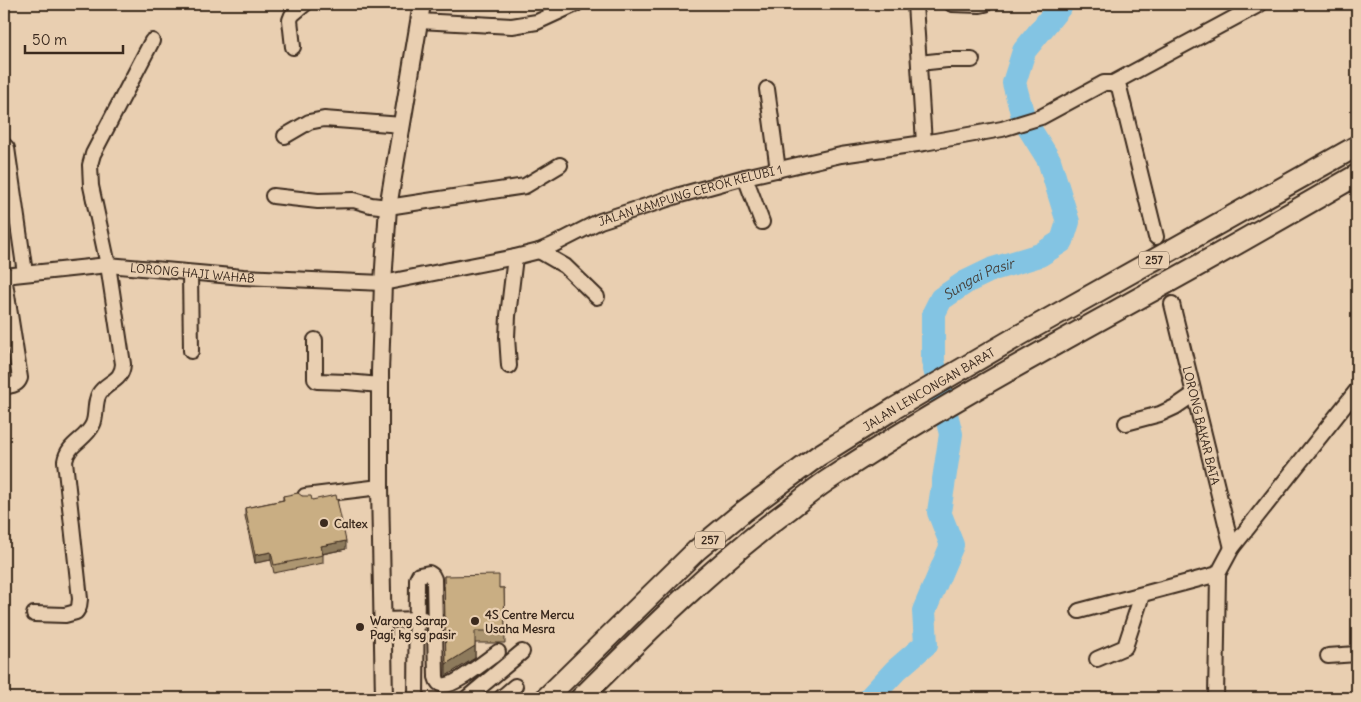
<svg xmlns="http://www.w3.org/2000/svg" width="1361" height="702" font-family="Delius,sans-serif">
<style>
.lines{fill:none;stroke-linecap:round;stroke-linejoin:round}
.river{stroke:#83c4e3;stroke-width:24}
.minor-tunnel{stroke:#c6ae94;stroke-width:14;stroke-dasharray:14 7;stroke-linecap:butt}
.minor-casing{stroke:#3b2a1e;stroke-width:18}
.major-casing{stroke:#3b2a1e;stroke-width:20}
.highway-casing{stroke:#3b2a1e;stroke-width:24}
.minor{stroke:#e9cfb1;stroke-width:14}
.major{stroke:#e9cfb1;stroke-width:16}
.highway{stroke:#e9cfb1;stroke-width:20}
.wall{fill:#ad9671;stroke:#3b2a1e}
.shaded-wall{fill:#8d7a5c;stroke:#3b2a1e}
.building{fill:#c9ae83;stroke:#3b2a1e}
.poi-dot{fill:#3b2a1e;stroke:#e9cfb1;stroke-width:2}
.labels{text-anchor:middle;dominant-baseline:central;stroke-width:4.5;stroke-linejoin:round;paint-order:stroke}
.shield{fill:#e9cfb1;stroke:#6f5c4a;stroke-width:1}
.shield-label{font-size:11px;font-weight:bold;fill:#3b2a1e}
.street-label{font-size:12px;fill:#3b2a1e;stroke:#e9cfb1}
.poi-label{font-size:12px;font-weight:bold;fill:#3b2a1e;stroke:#e9cfb1;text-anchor:start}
.water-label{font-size:14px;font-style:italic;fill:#46413c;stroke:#e9cfb1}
</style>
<rect width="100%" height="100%" fill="#e9cfb1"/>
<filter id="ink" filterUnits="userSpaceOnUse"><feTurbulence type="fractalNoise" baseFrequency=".02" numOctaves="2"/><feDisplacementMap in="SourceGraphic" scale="10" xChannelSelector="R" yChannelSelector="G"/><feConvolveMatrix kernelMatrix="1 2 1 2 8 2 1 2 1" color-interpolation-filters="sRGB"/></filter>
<g filter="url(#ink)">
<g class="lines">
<path class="river" id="s1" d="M 870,698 L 896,670 L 926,644 L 924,611 L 952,545 L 939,512 L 951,434 L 933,361 L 933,315 L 941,299 L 966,282 L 993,269 L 1040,255 L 1062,241 L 1068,222 L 1049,160 L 1024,120 L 1014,83 L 1024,51 L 1062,4"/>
<polyline class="minor-tunnel" points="1156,237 1172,304"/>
<g class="minor-casing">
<g id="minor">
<polyline points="915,4 924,143"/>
<polyline points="952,4 980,5 985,4"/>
<polyline points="419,21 512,26 537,22 576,4"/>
<polyline points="293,47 290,20 292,15 305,4"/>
<polyline points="919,63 947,60 972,60"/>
<polyline points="1113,83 1260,4"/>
<polyline points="767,89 778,170"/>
<polyline points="285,136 309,122 324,119 402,125"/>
<polyline points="4,145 7,148 25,273"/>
<polyline points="745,177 762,222"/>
<polyline points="273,196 318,201 354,200 371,205 388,207 525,186 560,165"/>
<polyline points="539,251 565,266 597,297"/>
<polyline points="190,273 191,351"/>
<path id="s2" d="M 1172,304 L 1232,548"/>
<polyline points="315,340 315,379 317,381 347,382 380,385"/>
<polyline points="509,366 507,337 508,316 515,257"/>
<path id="s3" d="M 4,387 C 11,385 17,386 20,378 L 4,276 L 108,265 L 243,277 L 383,283 L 515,257 L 539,251 L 553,245 L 600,221 L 680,195 L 745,177 L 841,155 L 924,143 L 1002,129 L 1041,117 L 1104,83 L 1113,83 L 1119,87 L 1156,237"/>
<polyline points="1126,423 1160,414 1175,407 1194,394"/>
<polyline points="305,496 380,487"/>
<polyline points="1079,611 1218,574"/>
<path d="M 34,614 L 65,615 L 76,612 L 79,607 L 80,599 L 65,461 C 68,443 86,440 93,424 C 97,415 94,403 99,394 C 107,381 122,382 123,364 L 108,265 L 91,186 L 90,165 L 93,154 L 152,41"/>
<polyline points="382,620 423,619"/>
<polyline points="1328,656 1357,654"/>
<polyline points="1097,659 1125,647 1142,595"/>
<path d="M 416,698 L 417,579 L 419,575 L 429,573 L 432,575 L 434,579 L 436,677 C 437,681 438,684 443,685 C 454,687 488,659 498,652"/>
<polyline points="467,698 522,652"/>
<polyline points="501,698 515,686"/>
<polyline points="1216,698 1218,574 1232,548 1357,390"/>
</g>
</g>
<g class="major-casing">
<polyline id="major" points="384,698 380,487 380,372 383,283 388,207 422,4"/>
</g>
<g class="highway-casing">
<g id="highway">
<path id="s4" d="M 546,698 L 650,596 L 697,550 L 744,511 L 818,456 L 895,408 L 1020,335 L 1357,146"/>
<path d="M 581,698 C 647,632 712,567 787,511 C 800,501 812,491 825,482 C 927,414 1036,355 1143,296 C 1215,257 1286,216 1357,175"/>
</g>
</g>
<use href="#minor" class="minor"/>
<use href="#major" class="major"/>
<use href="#highway" class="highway"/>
</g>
<g class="wall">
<polygon points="283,496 302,496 312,500 346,549 323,554 323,563 274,573 271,560 255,563 245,516 245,508 283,500"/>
<polygon points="444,576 499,588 504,588 505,643 475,643 475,658 446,676"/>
</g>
<g class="shaded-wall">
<polygon points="346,541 346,549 321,554 321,546"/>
<polygon points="271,552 271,560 255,563 255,555"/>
<polygon points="475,646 475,658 446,676 446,664"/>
</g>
<g class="building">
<polygon points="298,493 302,496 311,496 312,500 336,495 346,541 321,546 323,555 274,565 271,552 255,555 245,508 284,500 283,496"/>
<polygon points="499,575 499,588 504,588 505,631 475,631 475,646 446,664 444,576"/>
</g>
</g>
<g class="poi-dot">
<circle cx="324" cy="523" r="5"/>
<circle cx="475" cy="621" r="5"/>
<circle cx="360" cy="627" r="5"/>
</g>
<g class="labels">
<g class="shield">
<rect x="1139" y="251.5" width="30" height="17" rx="4"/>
<rect x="695" y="531.5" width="30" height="17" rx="4"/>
</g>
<g class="shield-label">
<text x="1154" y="260">257</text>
<text x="710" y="540">257</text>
</g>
<g class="street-label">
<text stroke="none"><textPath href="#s3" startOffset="824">JALAN KAMPUNG CEROK KELUBI 1</textPath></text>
<text stroke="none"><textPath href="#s3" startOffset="312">LORONG HAJI WAHAB</textPath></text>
<text stroke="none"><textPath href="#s4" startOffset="494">JALAN LENCONGAN BARAT</textPath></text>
<text stroke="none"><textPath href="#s2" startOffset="125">LORONG BAKAR BATA</textPath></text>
</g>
<g class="poi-label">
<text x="334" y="523">Caltex</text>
<text x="485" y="614">4S Centre Mercu<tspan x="485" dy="14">Usaha Mesra</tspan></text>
<text x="370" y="620">Warong Sarap<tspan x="370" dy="14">Pagi, kg sg pasir</tspan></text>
</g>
<g class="water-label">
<text stroke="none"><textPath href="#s1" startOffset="479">Sungai Pasir</textPath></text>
</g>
</g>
<rect width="1361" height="702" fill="none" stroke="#e9cfb1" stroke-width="20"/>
<rect x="10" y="10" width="1341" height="682" fill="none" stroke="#3b2a1e" stroke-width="2" filter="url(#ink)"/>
<path d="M25 45v8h98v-8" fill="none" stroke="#3b2a1e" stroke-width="2.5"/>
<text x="32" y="45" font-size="15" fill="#3b2a1e" stroke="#e9cfb1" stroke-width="4" paint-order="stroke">50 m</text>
</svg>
